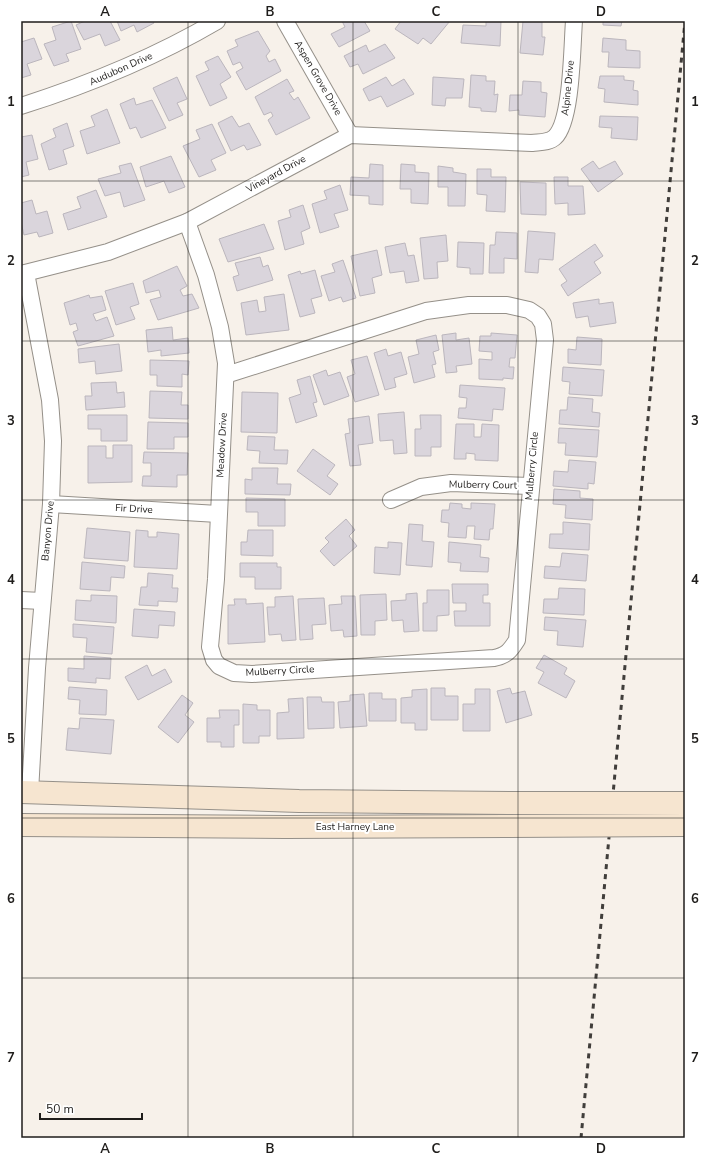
<svg xmlns="http://www.w3.org/2000/svg" width="706" height="1159" font-family="'Nunito Sans',sans-serif">
<style>
.building{fill:#dad5dc;stroke:#bbb6bd}
.lines{fill:none;stroke-linecap:round;stroke-linejoin:round}
.street-casing{stroke:#959089;stroke-width:18}
.secondary-casing{stroke:#959089;stroke-width:24}
.street{stroke:#fff;stroke-width:16}
.secondary{stroke:#f6e5d0;stroke-width:22}
.rail{stroke:#413e3b;stroke-width:3;stroke-dasharray:5 5;stroke-linecap:butt}
.secondary-bridge-casing{stroke:#959089;stroke-width:24;stroke-linecap:butt}
.secondary-bridge{stroke:#f6e5d0;stroke-width:22}
.grid{fill:none;stroke:#1f1d1b;stroke-width:1;stroke-opacity:0.55}
.labels{text-anchor:middle;dominant-baseline:central;stroke-width:4;stroke-linejoin:round;paint-order:stroke}
.street-label{font-size:10px;fill:#1f1d1b;stroke:#fff}
.neatline{fill:none;stroke:#1f1d1b;stroke-width:1.5}
.grid-label{font-size:13px;text-anchor:middle;font-weight:bold;fill:#1f1d1b}
</style>
<rect width="100%" height="100%" fill="#f7f1ea"/>
<g class="building">
<polygon points="71,21 81,49 66,54 69,61 54,66 44,44 56,40 52,27"/>
<polygon points="85,21 110,21 120,40 105,46 100,34 84,40 76,25"/>
<polygon points="117,21 153,21 154,23 137,32 134,25 121,31"/>
<polygon points="342,21 364,21 370,31 339,47 331,34 345,27"/>
<polygon points="401,21 450,21 431,44 423,38 418,44 395,29"/>
<polygon points="486,21 501,21 500,46 461,43 463,25 486,26"/>
<polygon points="523,21 542,21 542,37 545,37 543,55 520,53"/>
<polygon points="603,21 622,21 621,26 603,25"/>
<polygon points="258,31 270,51 266,56 269,62 275,59 281,71 246,90 236,72 243,68 240,62 233,65 227,51 238,46 235,40"/>
<polygon points="34,38 42,59 27,64 31,75 21,78 21,42"/>
<polygon points="603,38 626,40 626,50 640,51 640,68 608,67 609,52 602,52"/>
<polygon points="385,44 395,58 363,74 358,64 350,67 344,56 366,45 369,52"/>
<polygon points="218,56 231,77 220,84 227,98 210,106 196,76 209,70 205,62"/>
<polygon points="471,75 486,76 486,81 495,81 494,95 498,94 496,112 481,111 481,108 469,107"/>
<polygon points="600,76 624,76 624,80 634,81 633,90 638,91 638,105 604,102 605,89 598,88"/>
<polygon points="177,77 187,99 177,103 183,115 169,121 153,88"/>
<polygon points="386,77 392,86 404,79 414,94 387,107 381,96 369,101 363,89"/>
<polygon points="433,77 464,79 462,98 446,98 445,106 432,105"/>
<polygon points="287,79 294,91 289,93 294,100 298,97 310,118 276,135 268,120 273,116 271,112 264,115 255,97"/>
<polygon points="523,81 541,82 541,92 547,93 545,117 519,115 519,110 509,111 510,95 522,95"/>
<polygon points="134,98 136,105 152,100 166,128 141,138 136,127 130,129 120,104"/>
<polygon points="107,109 120,143 87,154 80,131 95,126 91,116"/>
<polygon points="232,116 239,127 249,123 261,145 247,150 244,145 231,151 218,123"/>
<polygon points="600,116 638,117 637,140 611,138 612,128 599,127"/>
<polygon points="67,123 74,146 63,150 67,164 49,170 41,144 56,137 53,129"/>
<polygon points="212,124 226,153 211,160 216,170 199,177 183,146 200,139 196,130"/>
<polygon points="32,135 38,159 26,162 29,175 21,177 21,137"/>
<polygon points="171,156 185,187 169,193 164,181 146,187 140,167"/>
<polygon points="593,161 599,169 615,161 623,174 598,192 581,169"/>
<polygon points="131,163 145,200 124,207 120,192 105,196 98,179 121,173 119,166"/>
<polygon points="370,164 383,165 383,205 369,204 369,196 350,195 351,177 369,178"/>
<polygon points="401,164 415,165 415,172 429,173 428,204 411,203 411,189 400,189"/>
<polygon points="438,166 453,168 453,172 466,174 465,206 448,206 448,187 438,187"/>
<polygon points="477,169 491,169 491,177 506,177 505,212 486,211 487,195 477,194"/>
<polygon points="554,177 568,177 568,186 583,186 585,214 568,215 568,203 555,204"/>
<polygon points="520,182 546,183 546,215 521,214"/>
<polygon points="340,185 348,210 334,214 339,227 320,233 312,204 327,199 324,191"/>
<polygon points="96,190 107,217 68,230 63,214 81,208 77,197"/>
<polygon points="32,200 36,214 47,211 53,233 39,237 37,232 24,235 21,222 21,203"/>
<polygon points="303,205 310,228 301,232 304,244 285,250 278,221 291,217 289,210"/>
<polygon points="264,224 274,249 228,262 219,239"/>
<polygon points="528,231 555,233 553,260 539,259 538,273 525,272"/>
<polygon points="496,232 517,233 517,259 504,258 504,273 489,273 490,245 495,245"/>
<polygon points="446,235 448,261 437,262 438,278 424,279 420,238"/>
<polygon points="458,242 484,243 483,274 470,274 470,268 457,267"/>
<polygon points="405,243 408,256 414,255 419,281 406,283 404,271 390,273 385,247"/>
<polygon points="595,244 603,256 594,262 601,273 568,296 561,285 567,281 559,269"/>
<polygon points="377,250 382,275 372,278 375,293 360,296 351,256"/>
<polygon points="260,257 263,267 268,265 273,280 237,291 233,277 239,275 235,263"/>
<polygon points="343,260 356,298 343,302 341,297 329,301 321,276 335,272 332,264"/>
<polygon points="177,266 187,286 180,290 183,296 192,294 199,308 158,320 150,300 161,297 159,290 146,293 143,281"/>
<polygon points="315,270 322,296 311,299 315,313 300,317 288,275 300,271 301,274"/>
<polygon points="133,283 139,304 130,307 135,319 116,325 105,291"/>
<polygon points="284,294 289,330 246,335 241,303 257,300 259,312 266,311 264,297"/>
<polygon points="89,295 90,298 102,296 106,310 93,314 96,321 107,317 114,336 78,346 73,332 78,330 76,323 70,325 64,303"/>
<polygon points="599,299 599,304 613,302 616,323 590,327 588,316 576,318 573,303"/>
<polygon points="172,327 173,340 188,338 189,353 161,356 161,350 148,352 146,330"/>
<polygon points="456,333 456,340 469,338 472,364 456,366 457,372 446,373 442,335"/>
<polygon points="491,333 517,335 515,358 510,358 509,367 514,367 513,379 503,378 503,380 479,379 479,359 492,360 492,352 479,351 480,336 491,336"/>
<polygon points="436,335 439,350 433,352 436,364 432,365 435,377 414,383 408,357 419,354 416,340"/>
<polygon points="577,337 602,339 601,365 568,363 568,349 576,350"/>
<polygon points="119,344 122,371 96,374 95,361 79,363 78,349"/>
<polygon points="386,349 388,356 401,352 407,374 394,378 396,387 385,390 374,353"/>
<polygon points="367,356 379,395 355,402 347,377 355,374 351,360"/>
<polygon points="150,360 189,361 188,375 182,374 182,387 157,386 157,375 150,375"/>
<polygon points="563,367 604,370 602,396 569,394 570,382 562,381"/>
<polygon points="326,370 328,376 340,372 349,396 324,405 313,375"/>
<polygon points="310,376 317,402 313,403 317,416 296,423 289,398 301,394 297,380"/>
<polygon points="116,382 117,393 124,392 125,407 86,410 85,396 92,396 91,383"/>
<polygon points="460,385 505,388 503,410 493,409 492,421 458,418 459,408 466,408 467,398 459,397"/>
<polygon points="150,391 182,392 181,405 188,405 188,419 149,418"/>
<polygon points="242,392 278,393 277,433 241,432"/>
<polygon points="568,397 593,399 592,412 600,413 599,427 559,424 560,410 567,410"/>
<polygon points="404,412 407,453 394,454 393,440 380,441 378,414"/>
<polygon points="88,415 127,415 127,441 101,441 101,429 88,429"/>
<polygon points="420,415 441,415 441,447 431,447 431,456 415,456 415,429 421,429"/>
<polygon points="369,416 373,443 358,445 361,465 350,466 345,434 350,433 348,419"/>
<polygon points="148,422 188,423 188,437 174,437 174,449 147,449"/>
<polygon points="456,424 474,424 474,437 481,437 482,424 499,425 498,461 475,460 475,454 466,453 466,459 454,459"/>
<polygon points="559,428 599,430 597,457 565,455 566,443 558,443"/>
<polygon points="248,436 275,437 274,450 288,450 287,464 259,463 260,451 247,450"/>
<polygon points="113,445 132,445 132,482 88,483 88,446 106,446 106,458 113,458"/>
<polygon points="313,449 335,465 327,476 338,484 330,495 297,471"/>
<polygon points="144,452 188,453 187,475 177,475 177,487 142,486 143,476 151,476 151,463 143,463"/>
<polygon points="569,460 596,462 594,484 588,483 588,489 553,486 554,471 568,472"/>
<polygon points="252,468 278,468 277,484 291,484 290,495 245,494 245,479 252,480"/>
<polygon points="554,489 580,491 580,498 593,499 592,520 565,518 566,505 553,504"/>
<polygon points="246,498 285,499 285,526 258,526 258,512 246,512"/>
<polygon points="450,503 462,504 462,508 471,509 471,503 495,504 493,529 490,529 489,540 474,539 475,526 467,526 466,538 448,537 449,523 441,522 442,510 449,510"/>
<polygon points="346,519 355,530 349,536 357,546 334,566 320,551 329,542 325,538"/>
<polygon points="563,522 590,524 589,550 549,548 550,534 563,534"/>
<polygon points="409,524 423,525 422,541 434,542 432,567 406,565"/>
<polygon points="87,528 130,532 128,561 84,558"/>
<polygon points="136,530 148,531 148,537 157,537 157,532 179,534 177,569 134,567"/>
<polygon points="248,530 273,530 273,556 241,555 241,542 247,542"/>
<polygon points="388,542 402,543 400,575 374,573 375,547 388,548"/>
<polygon points="449,542 481,545 480,557 489,558 488,572 460,571 461,563 448,562"/>
<polygon points="562,553 588,555 586,581 544,578 545,566 560,567"/>
<polygon points="82,562 125,566 124,578 111,577 110,591 80,589"/>
<polygon points="240,563 277,563 277,567 281,567 281,589 255,589 255,577 240,577"/>
<polygon points="148,573 173,575 172,588 178,588 177,602 158,601 158,606 139,605 141,587 147,587"/>
<polygon points="452,584 488,584 488,595 483,595 483,603 490,603 490,626 455,626 454,611 466,611 466,603 453,603"/>
<polygon points="559,588 585,589 584,615 543,613 544,599 558,599"/>
<polygon points="427,590 449,590 449,615 437,616 437,631 423,631 423,603 427,603"/>
<polygon points="417,593 419,631 404,632 403,620 392,621 391,601 406,600 406,594"/>
<polygon points="386,594 387,620 375,621 375,635 361,635 360,595"/>
<polygon points="91,595 117,596 116,623 75,620 76,600 91,601"/>
<polygon points="293,596 296,640 282,641 281,634 269,635 267,607 275,607 275,597"/>
<polygon points="341,596 355,596 357,636 344,637 343,630 331,631 329,605 342,604"/>
<polygon points="324,598 326,624 312,625 313,639 300,640 298,599"/>
<polygon points="234,599 246,599 246,604 263,603 265,642 228,644 228,605 235,605"/>
<polygon points="134,609 175,612 174,626 159,625 158,638 132,636"/>
<polygon points="545,617 586,620 583,647 557,645 558,631 544,630"/>
<polygon points="73,624 114,627 112,654 86,652 87,638 73,637"/>
<polygon points="544,655 567,668 564,674 575,681 566,698 538,683 544,672 536,668"/>
<polygon points="84,656 111,658 110,679 96,678 96,683 68,681 68,668 84,669"/>
<polygon points="147,665 152,676 165,669 172,682 138,700 125,677"/>
<polygon points="69,687 107,690 106,715 79,714 80,700 68,699"/>
<polygon points="431,688 445,688 445,696 458,696 458,720 431,720"/>
<polygon points="510,688 512,694 525,691 532,715 506,723 497,691"/>
<polygon points="427,689 427,730 415,730 415,723 401,723 401,698 412,697 412,690"/>
<polygon points="475,689 490,689 490,731 463,731 463,704 475,704"/>
<polygon points="369,693 382,693 382,699 396,699 396,721 369,721"/>
<polygon points="364,694 367,726 340,728 338,702 350,701 350,695"/>
<polygon points="182,695 193,703 185,715 194,722 178,743 158,727"/>
<polygon points="307,697 321,697 322,702 334,702 334,728 308,729"/>
<polygon points="303,698 304,738 277,739 277,713 289,712 288,699"/>
<polygon points="243,704 257,705 257,710 270,710 270,736 259,736 259,743 243,743"/>
<polygon points="219,710 239,710 239,725 234,725 234,747 221,747 221,742 207,742 207,718 220,718"/>
<polygon points="80,718 114,720 111,754 66,750 68,728 79,729"/>
</g>
<g class="lines">
<g class="street-casing">
<g id="street">
<polyline points="285,21 350,135"/>
<path d="M 21,106 C 90,84 154,58 217,21"/>
<path d="M 187,222 L 206,275 L 220,327 L 226,363 L 216,579 L 210,647 L 214,660 L 219,666 L 234,673 L 252,674 L 494,658 C 507,655 510,651 517,640 L 545,340 L 543,324 L 538,316 L 529,310 L 507,305 L 469,305 L 426,311 L 226,375"/>
<polyline points="26,273 50,400 53,441 51,504 37,668 30,792"/>
<path d="M 21,274 L 108,252 L 187,222 L 350,135 L 532,143 C 539,142 549,143 555,137 C 572,121 572,46 574,21"/>
<polyline points="391,500 421,487 451,483 530,486"/>
<polyline points="51,504 218,514"/>
<polyline points="21,600 42,601"/>
</g>
</g>
<g class="secondary-casing">
<g id="secondary">
<polyline points="21,792 299,801 509,803"/>
<polyline points="21,825 285,827 506,826"/>
</g>
</g>
<use href="#street" class="street"/>
<use href="#secondary" class="secondary"/>
<polyline class="rail" points="581,1138 685,21"/>
<g class="secondary-bridge-casing">
<g id="secondary-bridge">
<polyline points="509,803 685,803"/>
<polyline points="506,826 685,825"/>
</g>
</g>
<use href="#secondary-bridge" class="secondary-bridge"/>
</g>
<path class="grid" d="M 188,21 L 188,1138M 353,21 L 353,1138M 518,21 L 518,1138M 21,181 L 685,181M 21,341 L 685,341M 21,500 L 685,500M 21,659 L 685,659M 21,818 L 685,818M 21,978 L 685,978"/>
<g class="labels">
<g class="street-label">
<text transform="translate(121 69) rotate(-24)">Audubon Drive</text>
<text transform="translate(318 78) rotate(60)">Aspen Grove Drive</text>
<text transform="translate(568 88) rotate(-84)">Alpine Drive</text>
<text transform="translate(276 174) rotate(-29)">Vineyard Drive</text>
<text transform="translate(222 445) rotate(-87)">Meadow Drive</text>
<text transform="translate(532 466) rotate(-85)">Mulberry Circle</text>
<text transform="translate(483 485) rotate(1)">Mulberry Court</text>
<text transform="translate(134 509) rotate(3)">Fir Drive</text>
<text transform="translate(48 531) rotate(-85)">Banyon Drive</text>
<text transform="translate(280 671) rotate(-3)">Mulberry Circle</text>
<text x="355" y="827">East Harney Lane</text>
</g>
</g>
<rect width="706" height="1159" fill="none" stroke="#ffffff" stroke-width="44"/>
<path d="M40 1113v6h102v-6" fill="none" stroke="#1f1d1b" stroke-width="2"/>
<text x="46" y="1113" font-size="12" fill="#1f1d1b" stroke="#ffffff" stroke-width="3" paint-order="stroke">50 m</text>
<rect x="22" y="22" width="662" height="1115" class="neatline"/>
<g class="grid-label">
<text x="105" y="16">A</text>
<text x="270" y="16">B</text>
<text x="436" y="16">C</text>
<text x="601" y="16">D</text>
<text x="11" y="106">1</text>
<text x="695" y="106">1</text>
<text x="11" y="265">2</text>
<text x="695" y="265">2</text>
<text x="11" y="425">3</text>
<text x="695" y="425">3</text>
<text x="11" y="584">4</text>
<text x="695" y="584">4</text>
<text x="11" y="743">5</text>
<text x="695" y="743">5</text>
<text x="11" y="903">6</text>
<text x="695" y="903">6</text>
<text x="11" y="1062">7</text>
<text x="695" y="1062">7</text>
<text x="105" y="1153">A</text>
<text x="270" y="1153">B</text>
<text x="436" y="1153">C</text>
<text x="601" y="1153">D</text>
</g>
</svg>
